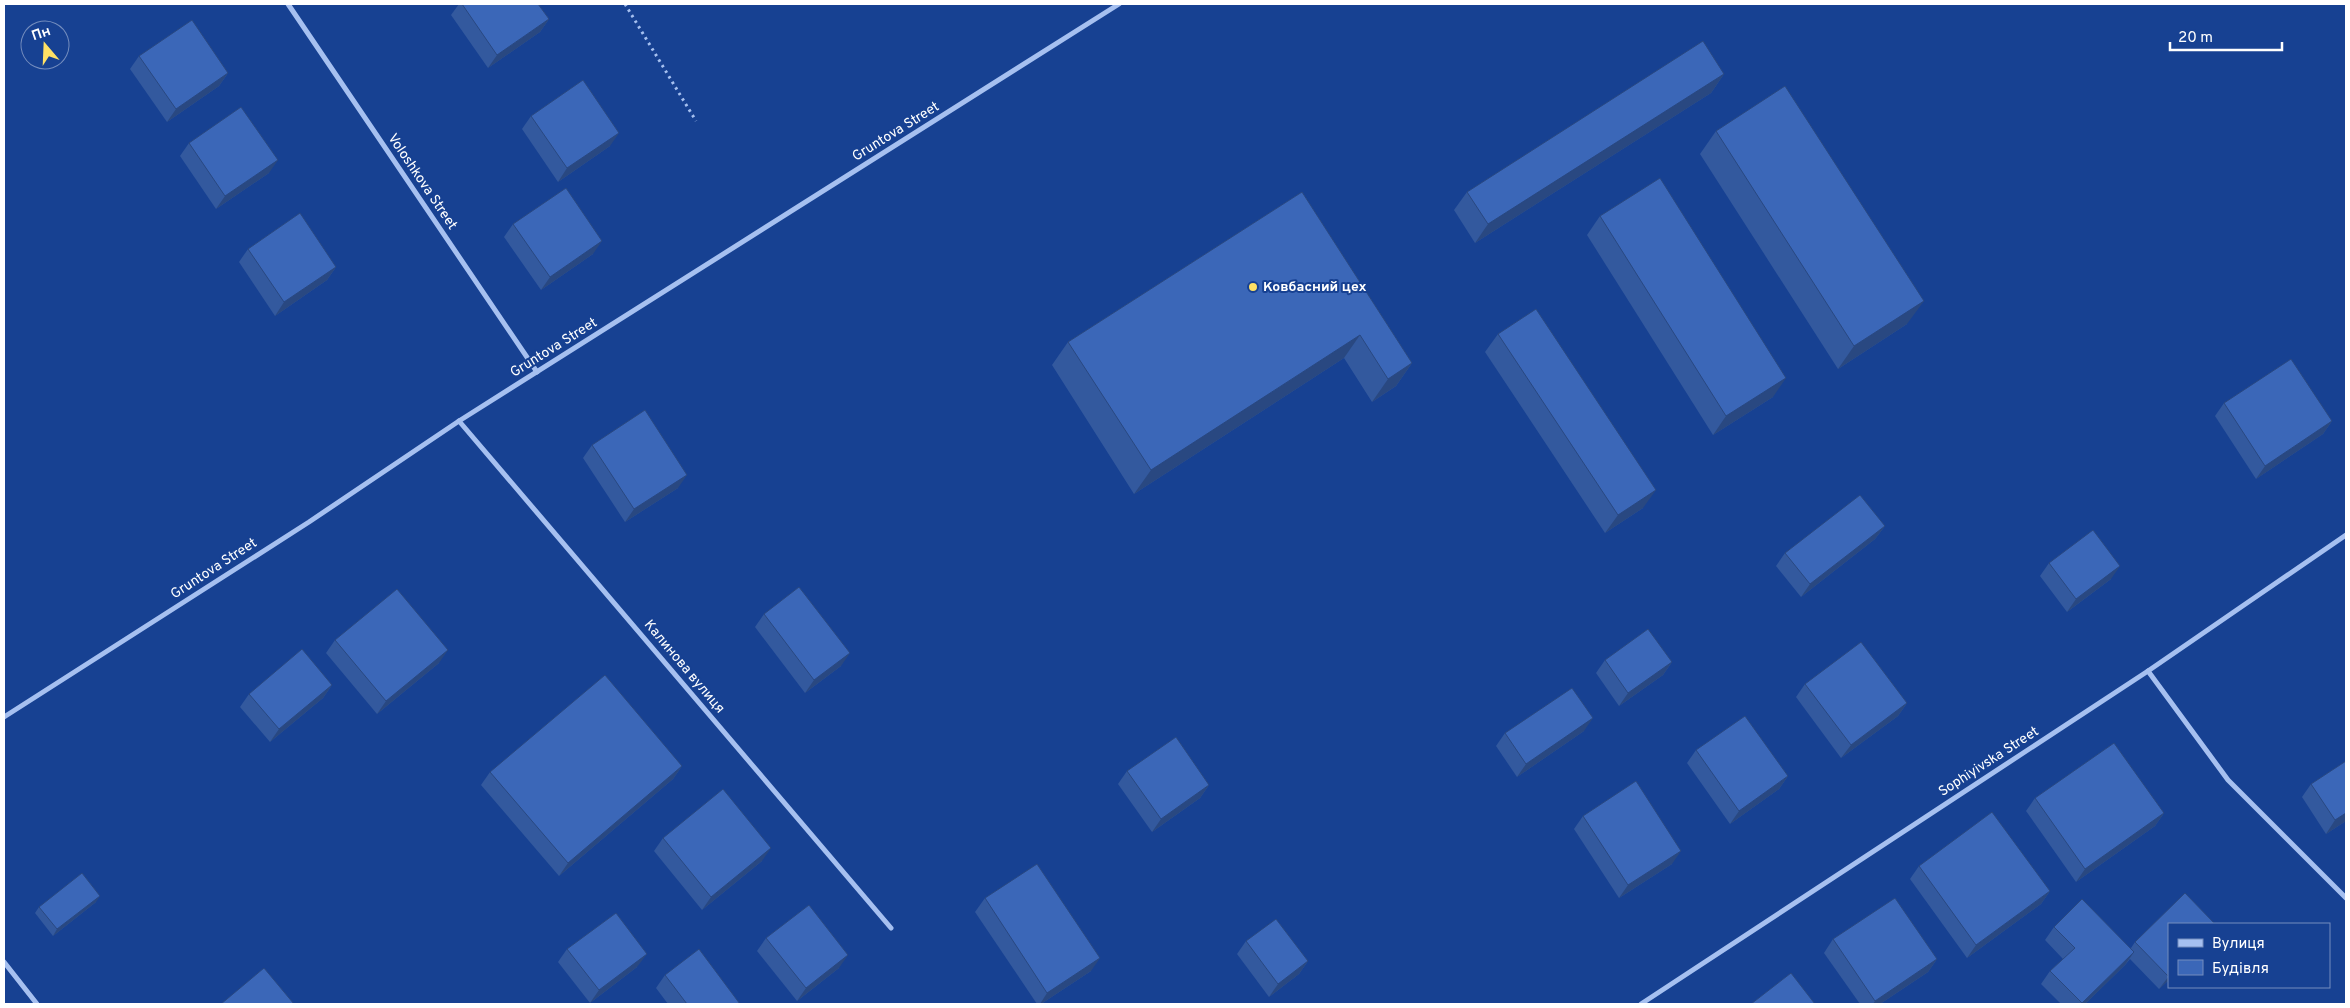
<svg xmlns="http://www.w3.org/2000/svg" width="2350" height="1008" font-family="Overpass,sans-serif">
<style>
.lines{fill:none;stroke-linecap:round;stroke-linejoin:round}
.path{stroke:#a6c0f0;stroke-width:3;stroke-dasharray:2.5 4;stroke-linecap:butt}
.minor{stroke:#a6c0f0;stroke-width:5}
.wall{fill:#33599e}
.shaded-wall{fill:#294881}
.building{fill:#3b67b8;stroke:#294881}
.poi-dot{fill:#ffe165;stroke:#174192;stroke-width:2}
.labels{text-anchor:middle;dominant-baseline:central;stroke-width:4;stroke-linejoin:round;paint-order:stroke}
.street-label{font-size:14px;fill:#fff;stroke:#174192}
.poi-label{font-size:14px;font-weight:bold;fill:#fff;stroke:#174192;text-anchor:start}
</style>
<rect width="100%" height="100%" fill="#174192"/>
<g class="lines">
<polyline class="path" points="625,4 696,121"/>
<g class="minor">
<polyline points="288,4 537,372"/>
<polyline points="459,421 891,928"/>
<polyline points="2148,671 2228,780 2346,898"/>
<polyline points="4,717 309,522 459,421 1119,4"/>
<polyline points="4,962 37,1004"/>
<polyline points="1641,1004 2148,671 2346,535"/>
</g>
</g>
<g class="wall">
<polygon points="459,4 538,4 549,19 540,32 488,68 451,15"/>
<polygon points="139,56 228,73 219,86 167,122 130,69"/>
<polygon points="1724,74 1711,93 1475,243 1454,210 1467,192"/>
<polygon points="531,116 610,146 558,182 522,129"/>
<polygon points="1716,131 1907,324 1838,369 1700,154"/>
<polygon points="189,143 269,173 216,209 180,156"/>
<polygon points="1302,192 1412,363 1396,386 1372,402 1344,358 1134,494 1052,365 1068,342"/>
<polygon points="1600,216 1773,397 1713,435 1587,235"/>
<polygon points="513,224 593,254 541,290 504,237"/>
<polygon points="248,249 336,267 327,280 275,316 239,262"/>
<polygon points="1498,334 1643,508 1605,533 1485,352"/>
<polygon points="2224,403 2332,421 2323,434 2256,479 2215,416"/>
<polygon points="592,445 678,488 625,522 583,458"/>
<polygon points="1885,526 1875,539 1801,597 1776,566 1785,553"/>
<polygon points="2049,563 2111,579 2067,612 2040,576"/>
<polygon points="764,614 841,666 805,693 755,627"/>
<polygon points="335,640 439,663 377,714 326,653"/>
<polygon points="1605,660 1672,662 1663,675 1619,706 1596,673"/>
<polygon points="1805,684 1907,703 1898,716 1841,758 1796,697"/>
<polygon points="332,685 323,698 270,742 240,707 249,694"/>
<polygon points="1584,731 1517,777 1496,746 1505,733"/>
<polygon points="1696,750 1788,776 1779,789 1730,824 1687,763"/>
<polygon points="682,766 673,779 559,876 481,785 490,772"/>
<polygon points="1127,771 1209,785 1200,798 1152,832 1118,784"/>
<polygon points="2311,784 2346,821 2326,834 2302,797"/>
<polygon points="2035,798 2164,813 2155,826 2076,882 2026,811"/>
<polygon points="1583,816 1672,864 1619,898 1574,829"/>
<polygon points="663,838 762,861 702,910 654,851"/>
<polygon points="1919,866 2050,891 2041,904 1967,958 1910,879"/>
<polygon points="985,898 1091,971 1041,1004 1037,1004 975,912"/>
<polygon points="96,902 53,936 35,913 39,907"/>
<polygon points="2169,924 2169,980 2159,989 2130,959 2125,965 2085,1004 2061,1004 2041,984 2050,971 2063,959 2045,940 2054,927 2131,948 2135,942"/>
<polygon points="766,938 839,968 797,1001 757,951"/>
<polygon points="1833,939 1937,959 1928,972 1880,1004 1860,1004 1824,953"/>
<polygon points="1246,941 1308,961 1299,974 1269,997 1237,954"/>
<polygon points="567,949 637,967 590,1003 558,962"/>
<polygon points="665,975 740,1004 668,1004 656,988"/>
</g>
<g class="shaded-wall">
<polygon points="549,19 540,32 488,68 497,55"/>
<polygon points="228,73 219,86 167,122 176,109"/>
<polygon points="1724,74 1711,93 1475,243 1488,224"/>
<polygon points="619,133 610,146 558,182 567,168"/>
<polygon points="278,160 269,173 216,209 225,196"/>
<polygon points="602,241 593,254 541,290 550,277"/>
<polygon points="336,267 327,280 275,316 284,302"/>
<polygon points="1924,301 1907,324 1838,369 1854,346"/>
<polygon points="1360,335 1344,358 1134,494 1151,470"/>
<polygon points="1412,363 1396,386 1372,402 1388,379"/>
<polygon points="1786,378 1773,397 1713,435 1726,416"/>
<polygon points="2332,421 2323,434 2256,479 2265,466"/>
<polygon points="687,475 678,488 625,522 634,509"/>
<polygon points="1656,490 1643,508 1605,533 1618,515"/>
<polygon points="1885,526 1875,539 1801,597 1810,584"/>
<polygon points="2120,566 2111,579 2067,612 2076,599"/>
<polygon points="448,650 439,663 377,714 386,701"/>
<polygon points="850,653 841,666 805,693 814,680"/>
<polygon points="1672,662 1663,675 1619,706 1628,693"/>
<polygon points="332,685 323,698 270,742 279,729"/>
<polygon points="1907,703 1898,716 1841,758 1851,745"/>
<polygon points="1593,718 1584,731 1517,777 1526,764"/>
<polygon points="682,766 673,779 559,876 568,863"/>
<polygon points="1788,776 1779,789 1730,824 1739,811"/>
<polygon points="1209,785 1200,798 1152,832 1161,819"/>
<polygon points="2164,813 2155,826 2076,882 2085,869"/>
<polygon points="2346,813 2346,821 2326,834 2335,820"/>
<polygon points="771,848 762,861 702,910 711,897"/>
<polygon points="1681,851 1672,864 1619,898 1628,885"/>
<polygon points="2050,891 2041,904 1967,958 1976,945"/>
<polygon points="100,896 96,902 53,936 57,929"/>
<polygon points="2134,952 2125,965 2085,1004 2081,1004"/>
<polygon points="647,954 637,967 590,1003 599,990"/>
<polygon points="848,955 839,968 797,1001 806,988"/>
<polygon points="1100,958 1091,971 1041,1004 1040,1004 1047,993"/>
<polygon points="1937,959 1928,972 1880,1004 1873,1004 1875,1001"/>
<polygon points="1308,961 1299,974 1269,997 1278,984"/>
<polygon points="2169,976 2169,980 2159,989"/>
</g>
<g class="building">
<polygon points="462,4 538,4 549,19 497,55"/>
<polygon points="192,20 228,73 176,109 139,56"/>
<polygon points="1703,41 1724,74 1488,224 1467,192"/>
<polygon points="583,80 619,133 567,168 531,116"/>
<polygon points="1785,86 1924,301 1854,346 1716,131"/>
<polygon points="241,107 278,160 225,196 189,143"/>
<polygon points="1660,178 1786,378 1726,416 1600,216"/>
<polygon points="566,188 602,241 550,277 513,224"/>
<polygon points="1302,192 1412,363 1388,379 1360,335 1151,470 1068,342"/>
<polygon points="300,213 336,267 284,302 248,249"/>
<polygon points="1536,309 1656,490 1618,515 1498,334"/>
<polygon points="2291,359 2332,421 2265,466 2224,403"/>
<polygon points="645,410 687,475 634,509 592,445"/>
<polygon points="1860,495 1885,526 1810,584 1785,553"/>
<polygon points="2093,530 2120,566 2076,599 2049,563"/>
<polygon points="799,587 850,653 814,680 764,614"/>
<polygon points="397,589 448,650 386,701 335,640"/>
<polygon points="1648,629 1672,662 1628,693 1605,660"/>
<polygon points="1861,642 1907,703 1851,745 1805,684"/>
<polygon points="302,649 332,685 279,729 249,694"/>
<polygon points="605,675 682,766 568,863 490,772"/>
<polygon points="1572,688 1593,718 1526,764 1505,733"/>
<polygon points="1745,716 1788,776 1739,811 1696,750"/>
<polygon points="1176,737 1209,785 1161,819 1127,771"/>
<polygon points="2114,743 2164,813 2085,869 2035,798"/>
<polygon points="2346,761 2346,813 2335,820 2311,784"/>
<polygon points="1636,781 1681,851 1628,885 1583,816"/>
<polygon points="723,789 771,848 711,897 663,838"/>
<polygon points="1992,812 2050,891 1976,945 1919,866"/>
<polygon points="1037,864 1100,958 1047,993 985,898"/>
<polygon points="82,873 100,896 57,929 39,907"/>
<polygon points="2185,893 2215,924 2169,924 2168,976 2135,942"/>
<polygon points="1895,898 1937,959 1875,1001 1833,939"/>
<polygon points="2082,899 2134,952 2082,1003 2050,971 2075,948 2054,927"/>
<polygon points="809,905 848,955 806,988 766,938"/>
<polygon points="616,913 647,954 599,990 567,949"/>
<polygon points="1276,919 1308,961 1278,984 1246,941"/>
<polygon points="699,949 740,1004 687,1004 665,975"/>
<polygon points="264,968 294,1004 221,1004"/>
<polygon points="1791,973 1815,1004 1751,1004"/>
</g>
<circle class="poi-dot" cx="1253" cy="287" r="5"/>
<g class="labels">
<g class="street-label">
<text transform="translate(896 132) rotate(-32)">Gruntova Street</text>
<text transform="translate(422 182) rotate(56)">Voloshkova Street</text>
<text transform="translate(554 348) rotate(-32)">Gruntova Street</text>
<text transform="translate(214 569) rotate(-33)">Gruntova Street</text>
<text transform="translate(684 667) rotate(50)">Калинова вулиця</text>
<text transform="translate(1989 762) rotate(-33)">Sophiyivska Street</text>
</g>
<g class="poi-label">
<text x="1263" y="287">Ковбасний цех</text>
</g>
</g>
<rect width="2350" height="1008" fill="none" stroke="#ffffff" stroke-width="10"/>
<rect x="2168" y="923" width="162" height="65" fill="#174192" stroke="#748dbe"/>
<rect x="2178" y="939" width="25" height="8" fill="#a6c0f0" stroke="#748dbe"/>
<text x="2212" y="948" font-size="15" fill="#ffffff">Вулиця</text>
<rect x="2178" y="960" width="25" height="15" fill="#3b67b8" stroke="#748dbe"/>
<text x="2212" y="973" font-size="15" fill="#ffffff">Будівля</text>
<g transform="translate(45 45) rotate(341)"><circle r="24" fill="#174192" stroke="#748dbe"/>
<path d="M0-4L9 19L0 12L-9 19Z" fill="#ffe165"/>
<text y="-8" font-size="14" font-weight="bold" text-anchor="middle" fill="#ffffff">Пн</text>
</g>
<path d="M2170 42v8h112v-8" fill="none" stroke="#ffffff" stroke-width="2.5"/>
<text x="2178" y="42" font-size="15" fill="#ffffff" stroke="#174192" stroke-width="4" paint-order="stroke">20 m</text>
</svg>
